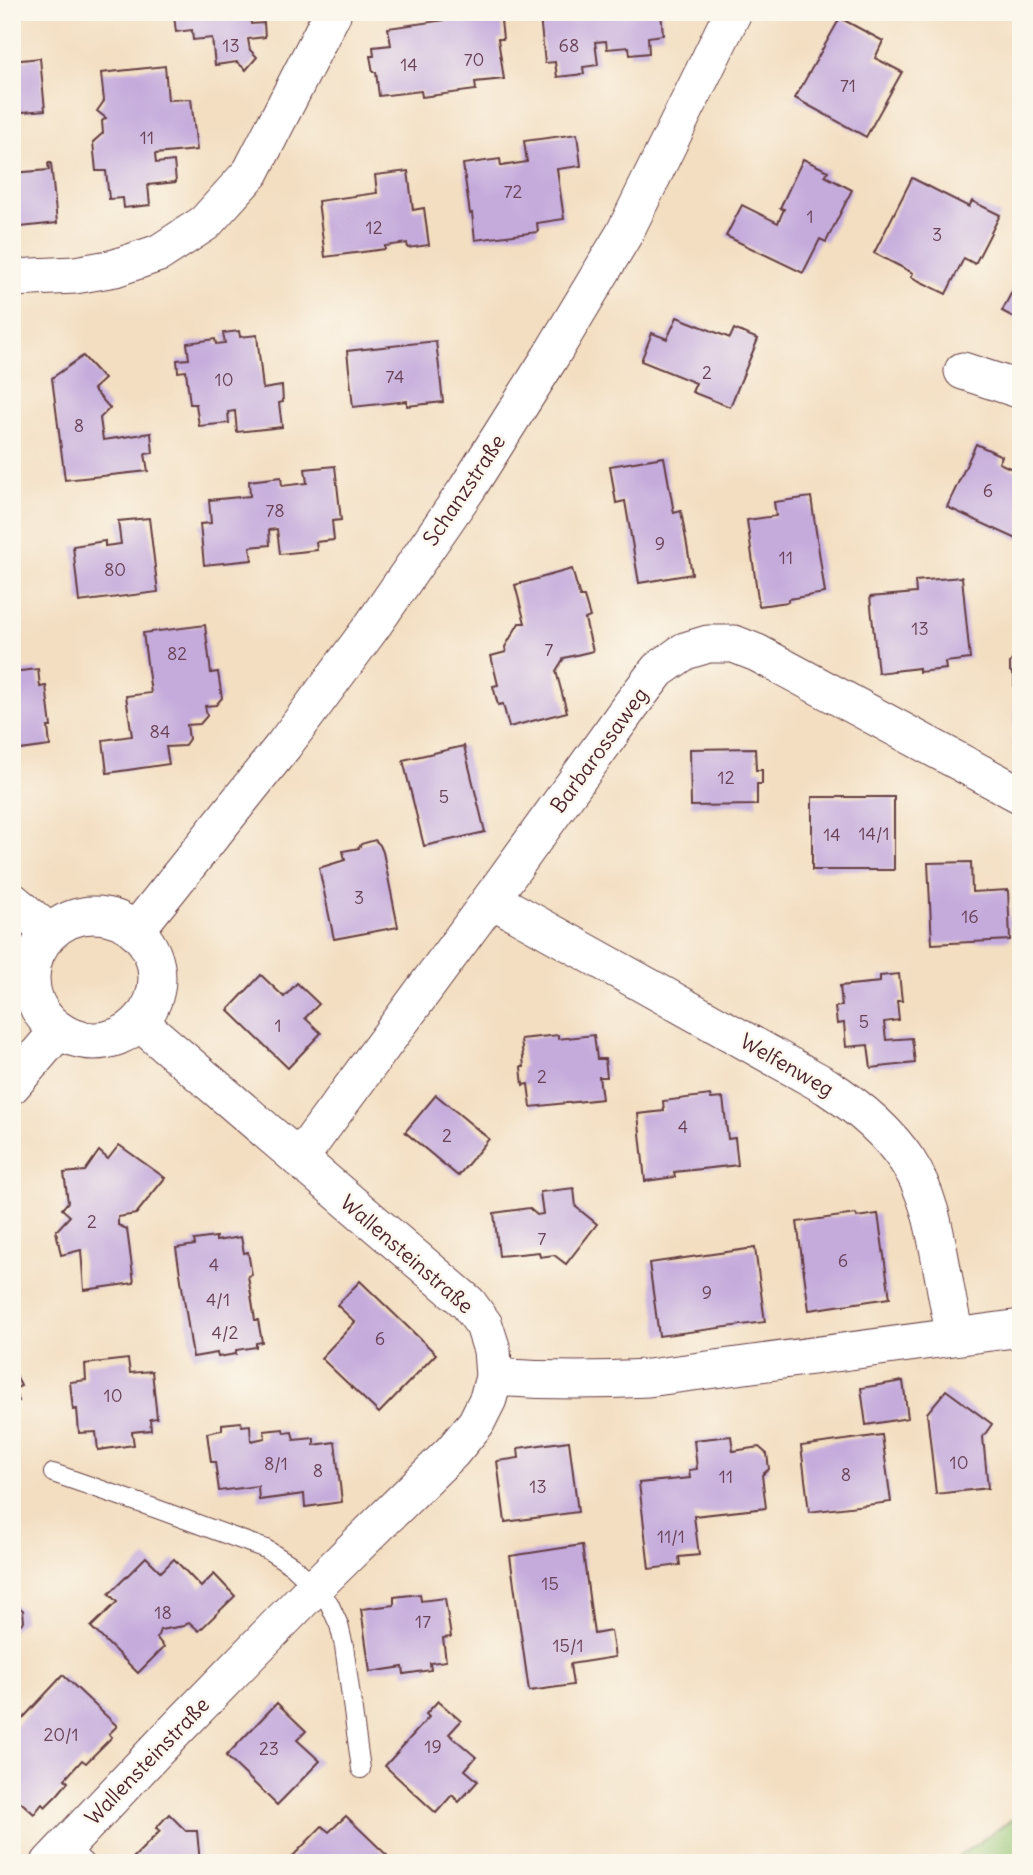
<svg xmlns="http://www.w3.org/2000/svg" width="1033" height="1875" font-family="Delius,sans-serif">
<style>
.green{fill:#94c473;stroke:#6f724f;stroke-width:2}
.building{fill:#c5abdc}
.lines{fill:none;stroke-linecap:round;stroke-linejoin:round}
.service-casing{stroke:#633c42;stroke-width:20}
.minor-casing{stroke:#633c42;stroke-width:39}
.service{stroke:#fff;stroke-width:18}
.minor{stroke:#fff;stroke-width:37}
.labels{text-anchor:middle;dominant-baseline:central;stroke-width:5;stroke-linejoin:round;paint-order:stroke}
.number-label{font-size:18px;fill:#694257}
.street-label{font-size:21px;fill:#4a1f2b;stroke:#fbf7ec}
</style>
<rect width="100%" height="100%" fill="#fbf7ec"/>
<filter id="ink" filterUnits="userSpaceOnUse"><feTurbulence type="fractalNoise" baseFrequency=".0143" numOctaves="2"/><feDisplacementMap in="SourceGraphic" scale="14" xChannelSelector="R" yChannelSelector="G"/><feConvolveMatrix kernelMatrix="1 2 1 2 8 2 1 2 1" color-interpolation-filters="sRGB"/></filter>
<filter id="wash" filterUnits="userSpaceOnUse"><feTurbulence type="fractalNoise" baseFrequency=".00686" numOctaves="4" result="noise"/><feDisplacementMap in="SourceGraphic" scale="28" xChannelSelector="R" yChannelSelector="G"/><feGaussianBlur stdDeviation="1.57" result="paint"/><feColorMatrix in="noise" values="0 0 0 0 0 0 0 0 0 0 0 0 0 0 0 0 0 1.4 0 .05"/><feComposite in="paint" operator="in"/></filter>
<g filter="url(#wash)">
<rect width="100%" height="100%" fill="#f3dec1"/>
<polygon class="green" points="1021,1813 1021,1863 949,1863"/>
<g id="blocks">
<g class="building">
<polygon points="153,12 262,12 262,14 250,15 251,24 264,23 265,37 248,39 250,50 257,57 246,70 237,62 215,65 212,38 193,40 192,30 176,32 174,16 154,18"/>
<polygon points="460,12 486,12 486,14 500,12 503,39 498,39 504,79 475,82 476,90 422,97 421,91 379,96 376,72 373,72 370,56 374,56 373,47 391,45 388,28 460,18"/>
<polygon points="551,12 661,12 663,35 648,37 649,53 630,55 629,47 607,49 606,41 595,42 598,65 583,67 584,74 557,77 555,62 545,63 540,17 552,16"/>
<polygon points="840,18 883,41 875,58 902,72 866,137 795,98"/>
<polygon points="40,58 45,110 12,113 12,61"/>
<polygon points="165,66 168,100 191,99 197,150 155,154 156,163 174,161 176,182 148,185 150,205 124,208 123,198 109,199 106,171 96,171 93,142 103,133 102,121 106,118 97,111 104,101 101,73"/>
<polygon points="577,134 581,166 557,169 564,219 537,223 538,232 475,240 472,213 470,214 463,164 500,159 501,166 527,162 524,141"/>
<polygon points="803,159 828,171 825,176 852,190 826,242 820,239 803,273 726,236 742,205 778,223 784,209 780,208"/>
<polygon points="48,163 51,163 57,223 12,228 12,173 49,170"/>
<polygon points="408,171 413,210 424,208 429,245 408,248 407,243 385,246 385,249 325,257 318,201 377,193 375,175"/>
<polygon points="912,178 969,207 972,201 1000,215 975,264 964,258 946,294 911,277 913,273 874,253"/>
<polygon points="1021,274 1021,321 1002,311"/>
<polygon points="677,317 730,338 734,329 758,339 730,407 692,392 696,383 641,361 652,333 667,339"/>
<polygon points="239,331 240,337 257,335 263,389 282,386 283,402 279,403 282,427 237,432 235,411 228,412 229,423 199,426 196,404 190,404 186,371 178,372 177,360 189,359 187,343 215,339 216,344 225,343 223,333"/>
<polygon points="436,341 443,402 407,406 407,401 353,407 347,351"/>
<polygon points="83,356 104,379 93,389 110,408 100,418 103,440 151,433 153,453 145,454 148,471 65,480 52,378"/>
<polygon points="976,444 1002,456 999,463 1021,473 1021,541 947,507"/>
<polygon points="664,457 674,513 681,511 692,574 639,583 625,501 616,503 610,466"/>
<polygon points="335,466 341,520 332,521 334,540 316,542 317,550 280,554 277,529 269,530 270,545 250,547 252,560 204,565 200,524 211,523 209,500 250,496 249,481 281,477 282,486 307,483 305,469"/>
<polygon points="811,497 825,593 788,599 788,602 759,606 747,520 776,516 774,502"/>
<polygon points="149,518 158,592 79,602 73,546 105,541 105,546 121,544 118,521"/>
<polygon points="572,569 580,597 584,597 590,617 585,619 593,651 564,658 556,671 567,712 509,727 503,704 498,705 493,686 498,685 491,656 506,652 505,647 519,623 525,623 515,585"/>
<polygon points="962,577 970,659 945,662 946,669 919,672 919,668 878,673 870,597 916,593 915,581"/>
<polygon points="205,625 211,673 218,672 222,698 216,705 205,706 207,716 200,724 187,725 189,739 184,746 166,747 169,764 107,773 103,740 132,736 126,696 151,693 143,633"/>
<polygon points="1021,653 1021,749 1015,749 1014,675 1010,671 1010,663 1016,654"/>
<polygon points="38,669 40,687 46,686 51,727 48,727 50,746 12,751 12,672"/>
<polygon points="464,746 485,832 424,846 403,760"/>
<polygon points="755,748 756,770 762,770 762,784 757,784 757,805 691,806 690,749"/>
<rect x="812" y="797" width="82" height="73"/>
<polygon points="375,840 380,845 383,852 398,927 334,939 319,868 345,860 343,851 359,848 361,844"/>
<polygon points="971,862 972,892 1008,890 1010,940 932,944 928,863"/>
<polygon points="899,974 902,1001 897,1001 899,1020 884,1022 886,1040 912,1038 915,1063 871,1068 868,1045 846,1047 844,1023 837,1024 835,1007 842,1006 840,986 880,982 880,976"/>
<polygon points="261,975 284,997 297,983 319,1004 305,1018 321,1033 288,1068 228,1010"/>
<polygon points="558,1035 558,1039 594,1035 597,1059 605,1059 607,1077 599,1077 602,1099 531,1107 528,1084 523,1085 521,1067 524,1067 521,1039"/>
<polygon points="436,1095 489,1139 458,1176 405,1132"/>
<polygon points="710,1095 711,1099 723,1098 728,1139 735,1138 738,1165 674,1172 675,1177 645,1181 638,1114 664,1111 663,1101"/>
<polygon points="119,1145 165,1178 136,1214 118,1217 118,1225 127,1229 134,1283 84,1290 81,1250 61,1255 56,1231 70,1216 62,1209 68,1202 64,1173 85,1171 99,1151 108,1159"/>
<polygon points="574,1188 576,1207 597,1224 566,1264 554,1255 540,1257 539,1252 499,1256 494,1213 529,1208 537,1215 543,1214 540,1192"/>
<polygon points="856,1214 857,1217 878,1214 890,1298 809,1310 797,1222"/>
<polygon points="216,1237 216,1241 241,1237 244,1253 248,1252 252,1275 248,1276 255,1320 258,1320 262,1342 256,1343 256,1347 236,1350 236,1354 218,1357 217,1353 193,1357 176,1248 195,1245 194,1240"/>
<polygon points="755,1248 765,1322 659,1336 649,1263"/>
<polygon points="360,1281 436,1354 379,1413 321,1358 355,1322 337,1305"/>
<polygon points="128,1359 130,1373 152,1371 157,1418 150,1419 151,1430 132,1432 134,1445 98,1450 96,1432 79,1433 77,1409 73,1410 70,1382 86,1380 85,1364"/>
<polygon points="12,1366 21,1386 14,1389 19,1401 12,1404"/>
<polygon points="903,1381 908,1418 866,1425 861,1388"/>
<polygon points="946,1390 992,1424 983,1437 988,1488 936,1494 927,1413"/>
<polygon points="241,1422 242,1426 250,1425 251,1441 265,1438 264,1431 283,1429 284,1433 292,1432 294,1440 314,1438 314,1445 335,1442 342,1502 305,1507 304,1494 259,1500 258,1486 219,1491 215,1462 211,1462 207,1433 222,1430 222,1424"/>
<polygon points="882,1435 891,1502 809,1512 801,1446"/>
<polygon points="731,1436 733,1451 759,1447 767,1454 769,1469 762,1475 766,1508 694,1516 699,1555 679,1557 680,1565 649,1569 639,1483 690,1478 689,1470 697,1469 694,1440"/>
<polygon points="569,1441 578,1512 505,1522 497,1461 519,1458 518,1448"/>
<polygon points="582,1545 594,1634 611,1631 615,1657 570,1664 573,1685 529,1691 510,1556"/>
<polygon points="146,1557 161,1572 174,1559 201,1587 214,1574 235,1596 199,1631 189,1622 184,1626 160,1630 157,1638 164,1647 138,1673 91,1627 117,1602 109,1594"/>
<polygon points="420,1594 421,1601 445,1598 451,1637 443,1638 446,1661 430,1663 431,1670 404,1674 403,1667 370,1672 361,1609 394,1605 394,1597"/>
<polygon points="12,1603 23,1610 24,1621 12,1631"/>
<polygon points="63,1675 117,1726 109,1734 112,1737 86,1763 82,1760 65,1779 68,1782 58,1794 45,1807 42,1804 34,1814 12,1794 12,1730"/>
<polygon points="438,1701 461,1721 449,1734 476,1757 465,1770 478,1781 459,1802 452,1795 436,1813 385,1766 429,1717 426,1714"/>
<polygon points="277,1703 306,1731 297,1740 320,1761 277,1805 226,1756"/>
<polygon points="169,1814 186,1831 197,1831 200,1863 128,1863 160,1831 156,1828"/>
<polygon points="346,1816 395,1863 289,1863 288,1861 322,1826 329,1832"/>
</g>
</g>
</g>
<g filter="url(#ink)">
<use href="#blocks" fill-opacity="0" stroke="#633c42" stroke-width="2"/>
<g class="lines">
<g class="service-casing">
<g id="service">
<polyline points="53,1473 157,1509 266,1549 293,1566 315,1587 329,1603 339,1625 344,1646 361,1769"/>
<polyline points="67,1845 85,1863"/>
</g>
</g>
<g class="minor-casing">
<g id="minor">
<polyline points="12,278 75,275 115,268 159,253 205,223 251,172 333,12"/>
<polyline points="963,371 1021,390"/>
<path d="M 491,899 L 826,1086 C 857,1106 887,1130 908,1162 C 931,1197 936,1238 944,1279 C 947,1298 951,1317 955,1336"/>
<polyline points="12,901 49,932"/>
<circle cx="94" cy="978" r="63"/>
<polyline points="136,930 284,745 373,625 467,489 549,359 624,234 733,12"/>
<polyline points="12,1085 59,1030"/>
<polyline points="299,1159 491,899 631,705 658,670 685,651 708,644 734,644 757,653 1021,795"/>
<path d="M 494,1377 C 546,1381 596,1381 648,1378 L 1021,1328"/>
<polyline points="50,1863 168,1738 315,1587 452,1452 476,1423 488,1399 494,1377 492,1350 484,1325 468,1303 139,1022"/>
</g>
</g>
<use href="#service" class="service"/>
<use href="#minor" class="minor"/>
</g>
</g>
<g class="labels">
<g class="number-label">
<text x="231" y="45">13</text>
<text x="569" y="45">68</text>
<text x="474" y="59">70</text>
<text x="409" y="64">14</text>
<text x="848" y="85">71</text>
<text x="147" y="137">11</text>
<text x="513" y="191">72</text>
<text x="810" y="216">1</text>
<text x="374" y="227">12</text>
<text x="937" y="234">3</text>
<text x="707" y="372">2</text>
<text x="395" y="376">74</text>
<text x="224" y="379">10</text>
<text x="79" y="425">8</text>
<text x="988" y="490">6</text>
<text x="275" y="510">78</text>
<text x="660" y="543">9</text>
<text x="786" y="557">11</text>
<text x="115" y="569">80</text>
<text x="920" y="628">13</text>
<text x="549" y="649">7</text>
<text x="177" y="653">82</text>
<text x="160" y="731">84</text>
<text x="726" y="777">12</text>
<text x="444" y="796">5</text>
<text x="874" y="833">14/1</text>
<text x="832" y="834">14</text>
<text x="359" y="897">3</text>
<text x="970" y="916">16</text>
<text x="864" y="1021">5</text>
<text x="278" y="1025">1</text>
<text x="542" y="1076">2</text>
<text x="683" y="1126">4</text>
<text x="447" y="1135">2</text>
<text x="92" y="1221">2</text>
<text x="542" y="1238">7</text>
<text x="843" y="1260">6</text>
<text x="214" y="1264">4</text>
<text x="707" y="1292">9</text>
<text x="218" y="1299">4/1</text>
<text x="225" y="1332">4/2</text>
<text x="380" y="1338">6</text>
<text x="113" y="1395">10</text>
<text x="959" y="1462">10</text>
<text x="276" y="1463">8/1</text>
<text x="318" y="1470">8</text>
<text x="846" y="1474">8</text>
<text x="726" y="1476">11</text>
<text x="538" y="1486">13</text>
<text x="671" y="1536">11/1</text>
<text x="550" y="1583">15</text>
<text x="163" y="1612">18</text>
<text x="423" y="1621">17</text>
<text x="568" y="1645">15/1</text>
<text x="61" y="1734">20/1</text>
<text x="433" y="1746">19</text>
<text x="269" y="1748">23</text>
</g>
<g class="street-label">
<text transform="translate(464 490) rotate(-56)">Schanzstraße</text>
<text transform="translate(599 750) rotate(-54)">Barbarossaweg</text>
<text transform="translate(787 1065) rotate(30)">Welfenweg</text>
<text transform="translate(407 1254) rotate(41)">Wallensteinstraße</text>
<text transform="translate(147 1761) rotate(-46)">Wallensteinstraße</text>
</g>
</g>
<rect width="1033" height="1875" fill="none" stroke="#fbf7ec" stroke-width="42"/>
</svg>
